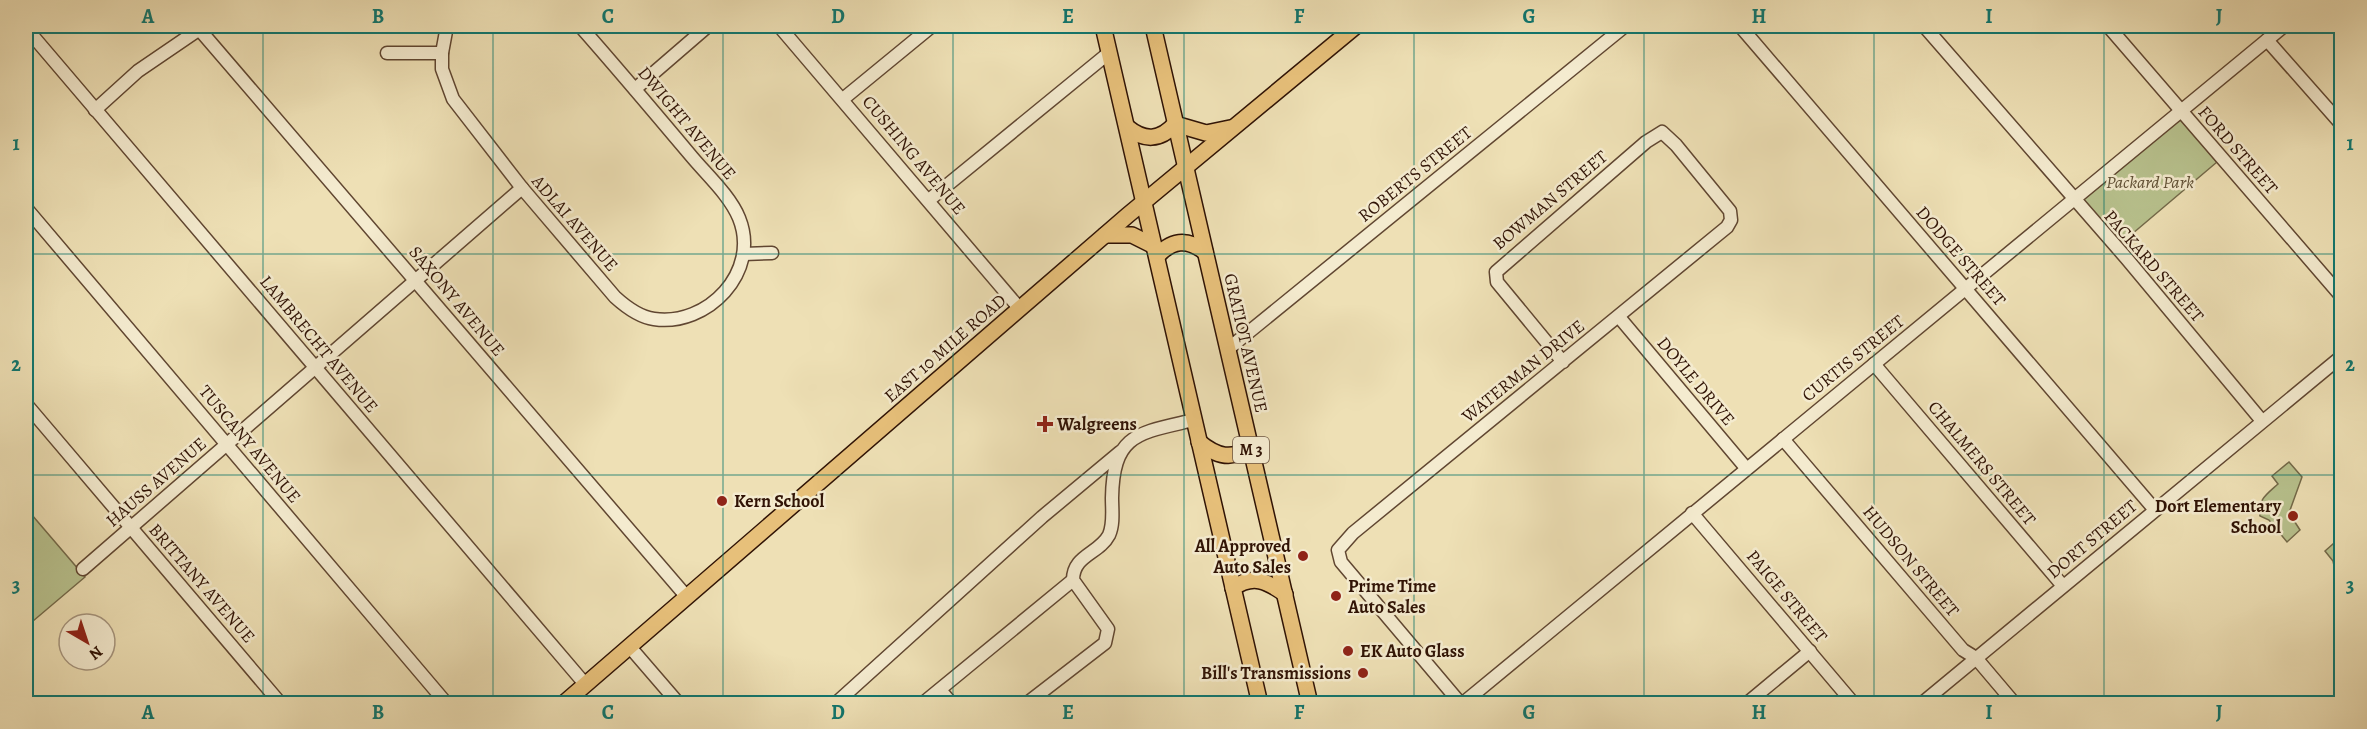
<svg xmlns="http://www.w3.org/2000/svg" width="2367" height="729" font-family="Alegreya,serif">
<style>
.green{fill:#b8c28e;stroke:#746a4a;stroke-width:1.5}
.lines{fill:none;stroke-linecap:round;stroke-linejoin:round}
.minor-casing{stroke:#604631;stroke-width:15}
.major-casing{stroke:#301305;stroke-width:18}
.minor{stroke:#f4ebcf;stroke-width:12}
.major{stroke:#e7c07a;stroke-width:15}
.grid{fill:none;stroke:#0f766e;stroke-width:1.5;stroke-opacity:0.55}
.poi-dot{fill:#8f2418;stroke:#f4ebcf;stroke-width:2}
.labels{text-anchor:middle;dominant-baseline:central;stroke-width:5;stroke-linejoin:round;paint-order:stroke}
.shield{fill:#f4ebcf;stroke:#6b5442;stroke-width:1.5}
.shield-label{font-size:16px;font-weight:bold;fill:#301305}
.street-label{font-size:18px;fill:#301305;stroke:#f4ebcf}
.park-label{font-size:18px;font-style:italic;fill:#605035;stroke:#f4ebcf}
.poi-label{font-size:18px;font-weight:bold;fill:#301305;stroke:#f4ebcf;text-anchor:start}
.neatline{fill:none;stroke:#0f766e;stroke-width:2}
.grid-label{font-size:20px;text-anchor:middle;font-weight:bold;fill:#0f766e}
</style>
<rect width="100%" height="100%" fill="#eee0b5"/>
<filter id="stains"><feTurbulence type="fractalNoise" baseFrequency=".00333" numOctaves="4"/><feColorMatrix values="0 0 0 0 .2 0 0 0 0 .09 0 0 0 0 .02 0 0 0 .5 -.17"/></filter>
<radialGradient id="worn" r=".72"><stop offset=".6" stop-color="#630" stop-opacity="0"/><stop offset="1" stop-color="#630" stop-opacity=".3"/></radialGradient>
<g class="green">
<polygon points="2180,119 2217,162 2119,245 2082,201"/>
<path d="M 2289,462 L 2302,477 L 2289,513 L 2300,530 L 2287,542 L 2269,520 L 2260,516 C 2257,500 2267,494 2278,484 L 2272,476 Z"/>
<polygon points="26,508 85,577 26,627"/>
<polygon points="2341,537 2341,568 2335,570 2333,561 2325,551"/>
</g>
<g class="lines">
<g class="minor-casing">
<g id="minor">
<path d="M 447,26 L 442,53 L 442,69 L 453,99 L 522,188 L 615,297 C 626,307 639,317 654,319 C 707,327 761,272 739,218 C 730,196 708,176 692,157 C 655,113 618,69 580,26"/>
<polyline points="779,26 1020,309"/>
<polyline points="1740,26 2155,510"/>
<polyline points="1924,26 2127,259 2262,421"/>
<polyline points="2108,26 2342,297"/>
<polyline points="26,28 585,684"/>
<polyline points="199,29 686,596"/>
<polyline points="2267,40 2342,125"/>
<polyline points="387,53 442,53"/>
<polyline points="635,89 708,26"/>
<polyline points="843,99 932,26"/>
<polyline points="95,110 138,71 204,26"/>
<polyline points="929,200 1110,52"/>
<polyline points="26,208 447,704"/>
<polyline points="744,254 772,253"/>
<polyline points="1619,317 1746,468"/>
<polyline points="1228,349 1625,26"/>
<polyline points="1874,364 2063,586"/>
<polyline points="26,404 281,704"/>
<polyline points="1783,439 1963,650 1976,658 2015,704"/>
<polyline points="1692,513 1854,704"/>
<polyline points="83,569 522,188"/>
<polyline points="629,646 679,704"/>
<polyline points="940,690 952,704"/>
<polyline points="835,704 1042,517 1120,452"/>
<polyline points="922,704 1073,580"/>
<path d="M 1026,704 L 1105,643 L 1108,629 L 1073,580 C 1073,555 1099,554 1109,535 C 1114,524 1112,510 1112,498 C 1113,433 1139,433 1194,420"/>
<polyline points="1461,704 1341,562 1338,550 1353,533 1727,227 1731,220 1730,211 1676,145 1662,132 1646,142 1496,272 1497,282 1563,362"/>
<polyline points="1462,704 2284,26"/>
<polyline points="1746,704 1810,651"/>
<polyline points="1921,704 2342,356"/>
</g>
</g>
<g class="major-casing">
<g id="major">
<polyline points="1103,26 1260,704"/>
<polyline points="1153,26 1310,704"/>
<polyline points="1175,124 1206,133 1230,128"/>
<path d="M 1127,127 C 1144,141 1160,141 1175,124"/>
<polyline points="1105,235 1132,235 1154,246"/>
<path d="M 1157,256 C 1172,240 1187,238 1205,252"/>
<path d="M 1199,442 C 1216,456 1233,462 1250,445"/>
<path d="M 1233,588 C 1253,574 1267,581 1285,594"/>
<polyline points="563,704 1128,215 1356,26"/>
</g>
</g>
<use href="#minor" class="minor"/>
<use href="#major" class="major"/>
</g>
<path class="grid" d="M 263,26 L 263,704M 493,26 L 493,704M 723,26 L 723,704M 953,26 L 953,704M 1184,26 L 1184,704M 1414,26 L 1414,704M 1644,26 L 1644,704M 1874,26 L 1874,704M 2104,26 L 2104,704M 26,254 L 2342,254M 26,475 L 2342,475"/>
<g class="poi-dot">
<path d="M1042 415h6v6h6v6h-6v6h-6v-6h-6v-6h6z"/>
<circle cx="722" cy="501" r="6"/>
<circle cx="2293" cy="516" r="6"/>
<circle cx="1303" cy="556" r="6"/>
<circle cx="1336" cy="596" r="6"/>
<circle cx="1348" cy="651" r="6"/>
<circle cx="1363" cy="673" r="6"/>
</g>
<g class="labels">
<rect class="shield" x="1233" y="437" width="36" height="26" rx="4.5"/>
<g class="shield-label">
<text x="1251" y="450">M 3</text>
</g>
<g class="street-label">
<text transform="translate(687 123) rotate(50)">DWIGHT AVENUE</text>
<text transform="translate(2238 150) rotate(49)">FORD STREET</text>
<text transform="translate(914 155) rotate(50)">CUSHING AVENUE</text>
<text transform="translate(1415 174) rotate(-39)">ROBERTS STREET</text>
<text transform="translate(1550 200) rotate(-40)">BOWMAN STREET</text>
<text transform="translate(575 223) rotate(49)">ADLAI AVENUE</text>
<text transform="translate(1961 256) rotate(49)">DODGE STREET</text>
<text transform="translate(2154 266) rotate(49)">PACKARD STREET</text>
<text transform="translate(457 301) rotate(50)">SAXONY AVENUE</text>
<text transform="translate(1246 343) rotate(77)">GRATIOT AVENUE</text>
<text transform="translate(319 344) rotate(50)">LAMBRECHT AVENUE</text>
<text transform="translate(945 348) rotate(-41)">EAST 10 MILE ROAD</text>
<text transform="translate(1853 358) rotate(-39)">CURTIS STREET</text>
<text transform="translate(1523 371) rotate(-39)">WATERMAN DRIVE</text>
<text transform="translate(1696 381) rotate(50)">DOYLE DRIVE</text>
<text transform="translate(250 444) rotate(50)">TUSCANY AVENUE</text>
<text transform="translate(1982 463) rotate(50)">CHALMERS STREET</text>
<text transform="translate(156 482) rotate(-41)">HAUSS AVENUE</text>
<text transform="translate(2092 539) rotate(-40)">DORT STREET</text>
<text transform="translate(1911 561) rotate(50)">HUDSON STREET</text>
<text transform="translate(202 583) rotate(49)">BRITTANY AVENUE</text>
<text transform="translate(1787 596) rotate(50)">PAIGE STREET</text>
</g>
<g class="park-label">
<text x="2150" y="182">Packard Park</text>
</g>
<g class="poi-label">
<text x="1057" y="424">Walgreens</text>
<text x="734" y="501">Kern School</text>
<text x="2281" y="506" text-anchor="end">Dort Elementary<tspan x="2281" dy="21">School</tspan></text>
<text x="1291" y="546" text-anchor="end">All Approved<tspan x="1291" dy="21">Auto Sales</tspan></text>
<text x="1348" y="586">Prime Time<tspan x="1348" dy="21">Auto Sales</tspan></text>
<text x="1360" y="651">EK Auto Glass</text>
<text x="1351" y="673" text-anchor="end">Bill's Transmissions</text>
</g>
</g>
<rect width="2367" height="729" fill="none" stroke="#eee0b5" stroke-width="66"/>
<g transform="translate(87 642) rotate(141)"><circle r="28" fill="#f4ebcf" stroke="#a6957e" stroke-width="1.5"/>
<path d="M0-4.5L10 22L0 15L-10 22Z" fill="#8f2418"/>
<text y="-9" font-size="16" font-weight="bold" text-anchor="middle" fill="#301305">N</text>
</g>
<rect x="33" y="33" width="2301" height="663" class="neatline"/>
<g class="grid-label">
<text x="148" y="23">A</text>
<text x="378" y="23">B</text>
<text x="608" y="23">C</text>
<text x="838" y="23">D</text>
<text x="1068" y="23">E</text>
<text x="1299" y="23">F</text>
<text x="1529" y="23">G</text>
<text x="1759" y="23">H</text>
<text x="1989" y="23">I</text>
<text x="2219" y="23">J</text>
<text x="16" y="150">1</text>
<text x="2350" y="150">1</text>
<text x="16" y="371">2</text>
<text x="2350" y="371">2</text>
<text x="16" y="592">3</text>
<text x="2350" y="592">3</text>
<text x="148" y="719">A</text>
<text x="378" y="719">B</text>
<text x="608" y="719">C</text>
<text x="838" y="719">D</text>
<text x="1068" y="719">E</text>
<text x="1299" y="719">F</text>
<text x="1529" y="719">G</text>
<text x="1759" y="719">H</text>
<text x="1989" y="719">I</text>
<text x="2219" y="719">J</text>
</g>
<rect width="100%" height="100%" filter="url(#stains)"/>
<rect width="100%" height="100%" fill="url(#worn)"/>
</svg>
